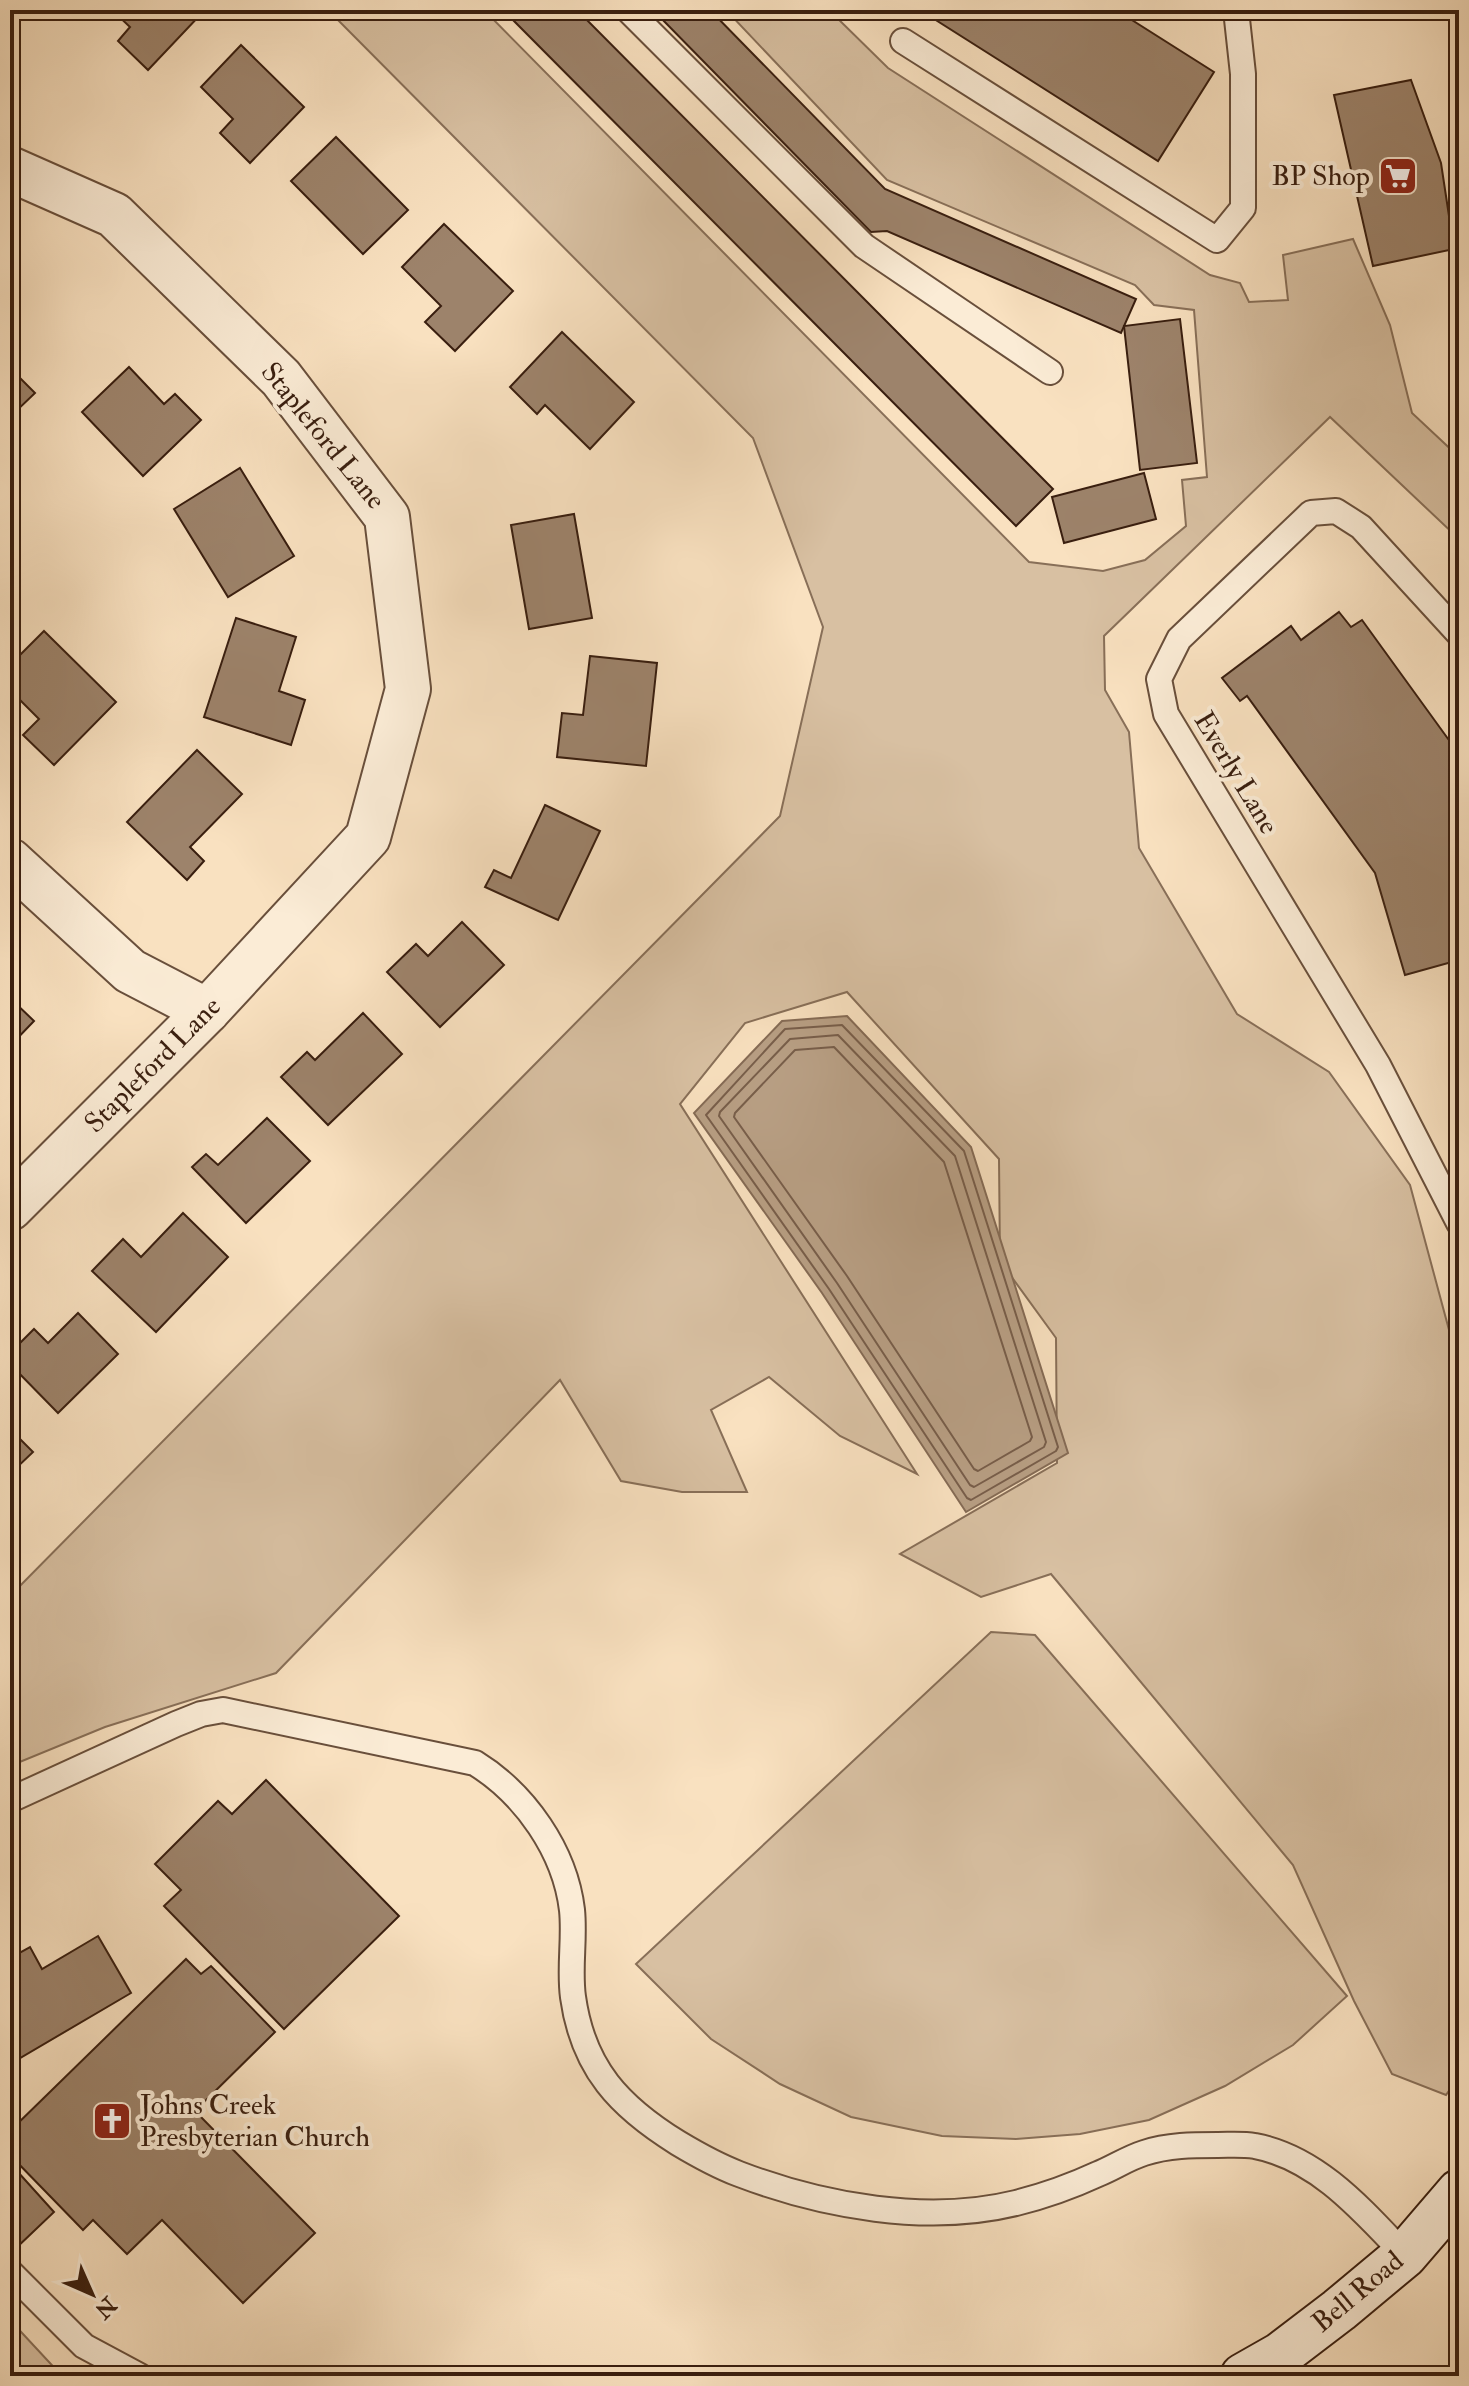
<svg xmlns="http://www.w3.org/2000/svg" width="1469" height="2386" font-family="'IM FELL Double Pica',serif">
<style>
.green{fill:#d8c0a2;stroke:#886f58;stroke-width:2}
.water{fill:#b89f84;stroke:#856b55;stroke-width:2}
.lines{fill:none;stroke-linecap:round;stroke-linejoin:round}
.shore{stroke:#785e4a;stroke-width:2}
.building{fill:#9d836b;stroke:#391e0f;stroke-width:2}
.lane-casing{stroke:#694f3b;stroke-width:28}
.street-casing{stroke:#694f3b;stroke-width:48}
.secondary-casing{stroke:#391e0f;stroke-width:48}
.lane{stroke:#fbecd6;stroke-width:24}
.street{stroke:#fbecd6;stroke-width:44}
.secondary{stroke:#fbecd6;stroke-width:44}
.labels{text-anchor:middle;dominant-baseline:central;stroke-width:8;stroke-linejoin:round;paint-order:stroke}
.poi-label{font-size:28px;fill:#391e0f;stroke:#fbecd6;text-anchor:end}
.street-label{font-size:28px;fill:#391e0f;stroke:#fbecd6}
</style>
<rect width="100%" height="100%" fill="#f9e1c0"/>
<filter id="stains"><feTurbulence type="fractalNoise" baseFrequency=".0025" numOctaves="4"/><feColorMatrix values="0 0 0 0 .2 0 0 0 0 .09 0 0 0 0 .02 0 0 0 .5 -.17"/></filter>
<radialGradient id="worn" r=".72"><stop offset=".6" stop-color="#630" stop-opacity="0"/><stop offset="1" stop-color="#630" stop-opacity=".3"/></radialGradient>
<g class="green">
<polygon points="328,10 484,10 1029,562 1103,571 1145,560 1186,526 1182,480 1207,477 1194,310 1154,305 1135,285 887,180 726,10 829,10 888,68 1210,275 1240,283 1249,302 1288,300 1283,255 1353,239 1390,325 1412,413 1459,457 1459,539 1330,417 1104,636 1105,690 1129,732 1139,848 1237,1014 1329,1072 1410,1185 1459,1367 1459,2076 1446,2095 1392,2074 1354,2001 1293,1865 1051,1574 981,1597 900,1554 1057,1463 1056,1338 1000,1261 999,1159 847,992 745,1023 680,1104 917,1474 840,1436 769,1377 711,1410 747,1492 682,1492 621,1481 560,1380 276,1673 105,1727 10,1766 10,1596 780,816 823,627 753,438"/>
<polygon points="991,1632 1035,1635 1347,1996 1293,2045 1225,2086 1149,2120 1080,2134 1016,2139 942,2136 851,2117 780,2084 711,2039 636,1964"/>
<polygon points="10,2320 62,2376 10,2376"/>
</g>
<polygon class="water" points="847,1016 971,1147 1068,1453 966,1512 822,1293 694,1113 782,1021"/>
<g class="lines">
<g class="shore">
<polygon points="842,1025 964,1151 1058,1447 1056,1451 971,1500 967,1498 829,1289 706,1115 785,1029"/>
<polygon points="838,1035 955,1156 1046,1442 1044,1447 974,1487 970,1485 837,1283 719,1116 720,1112 790,1039"/>
<polygon points="834,1047 944,1162 1032,1437 1030,1441 978,1471 974,1469 847,1276 734,1117 735,1113 795,1050"/>
</g>
</g>
<g class="building">
<polygon points="112,10 199,10 202,13 148,70 118,41 130,27"/>
<polygon points="503,10 577,10 1053,489 1016,526"/>
<polygon points="653,10 710,10 885,189 1136,299 1121,333 887,231 871,232"/>
<polygon points="920,10 1116,10 1214,72 1158,161"/>
<polygon points="241,45 304,107 250,163 220,133 233,119 201,87"/>
<polygon points="1411,80 1441,163 1454,249 1373,266 1334,95"/>
<polygon points="336,137 408,210 363,254 291,181"/>
<polygon points="444,224 513,291 455,351 425,322 441,306 402,267"/>
<polygon points="1180,319 1197,463 1140,470 1124,326"/>
<polygon points="562,332 634,402 590,449 545,405 537,414 510,387"/>
<polygon points="129,367 164,404 175,394 201,420 143,476 82,412"/>
<polygon points="10,368 35,393 10,417"/>
<polygon points="240,468 294,556 228,597 174,509"/>
<polygon points="1144,473 1156,519 1064,543 1052,497"/>
<polygon points="574,514 592,618 529,629 511,525"/>
<polygon points="1339,612 1351,627 1362,620 1459,754 1459,960 1405,975 1375,873 1247,696 1240,701 1222,678 1291,626 1301,640"/>
<polygon points="236,618 296,637 279,691 305,700 291,745 204,717"/>
<polygon points="44,631 116,702 54,765 23,735 39,719 10,690 10,665"/>
<polygon points="590,656 657,663 646,766 557,757 562,713 583,715"/>
<polygon points="197,750 242,794 190,847 204,861 187,880 127,822"/>
<polygon points="545,805 600,831 558,920 485,887 494,870 511,878"/>
<polygon points="462,922 504,965 440,1027 387,972 416,944 428,956"/>
<polygon points="10,998 34,1021 10,1046"/>
<polygon points="363,1013 402,1054 328,1125 281,1077 307,1052 315,1060"/>
<polygon points="267,1118 310,1161 246,1223 192,1167 206,1154 218,1165"/>
<polygon points="183,1213 228,1257 156,1332 92,1271 123,1239 141,1257"/>
<polygon points="78,1313 118,1354 58,1413 10,1364 10,1353 34,1329 48,1343"/>
<polygon points="10,1429 33,1452 10,1474"/>
<polygon points="266,1780 399,1916 284,2029 164,1906 181,1890 155,1864 218,1801 232,1814"/>
<polygon points="98,1936 131,1993 10,2064 10,1958 30,1947 42,1969"/>
<polygon points="186,1959 201,1974 211,1966 275,2032 195,2111 315,2233 243,2303 162,2220 127,2254 93,2220 83,2230 10,2155 10,2131"/>
<polygon points="17,2171 54,2212 14,2250 10,2246 10,2177"/>
</g>
<g class="lines">
<g class="lane-casing">
<g id="lane">
<polyline points="628,10 864,246 1050,372"/>
<polyline points="903,41 1217,240 1243,208 1243,74 1236,10"/>
<polyline points="1459,634 1361,527 1336,511 1311,513 1179,639 1159,679 1166,714 1378,1065 1459,1223"/>
<path d="M 10,1800 L 176,1724 L 201,1714 L 223,1710 L 475,1763 C 525,1794 565,1851 572,1910 C 575,1939 569,1968 573,1997 C 583,2069 620,2107 678,2143 C 698,2155 718,2166 739,2174 C 823,2206 927,2225 1016,2203 C 1044,2196 1072,2186 1098,2174 C 1113,2168 1128,2158 1144,2153 C 1168,2145 1193,2145 1218,2145 C 1231,2145 1242,2144 1255,2146 C 1318,2158 1363,2211 1405,2255"/>
<polyline points="10,2272 84,2346 140,2376"/>
</g>
</g>
<g class="street-casing">
<g id="street">
<polyline points="10,169 114,215 281,378 387,517 408,689 368,837 207,1011 10,1208"/>
<polyline points="10,861 130,971 207,1011"/>
</g>
</g>
<g class="secondary-casing">
<polyline id="secondary" points="1243,2376 1280,2355 1339,2310 1405,2255 1459,2192"/>
</g>
<use href="#lane" class="lane"/>
<use href="#street" class="street"/>
<use href="#secondary" class="secondary"/>
</g>
<defs>
<g id="supermarket-square" transform="scale(2)"><rect x="-9" y="-9" width="18" height="18" rx="4" fill="#8f2418" stroke="#fbecd6"/><path d="M-6-5.5h2.5l.6 2H6L4.5 2H-2.5L-4.4-4H-6ZM-1.5 3.2a1.3 1.3 0 1 0 .1 0ZM3 3.2a1.3 1.3 0 1 0 .1 0Z" fill="#fff"/></g>
<g id="church-square" transform="scale(2)"><rect x="-9" y="-9" width="18" height="18" rx="4" fill="#8f2418" stroke="#fbecd6"/><path d="M-1.2-6h2.4v3.5h3.3v2.4h-3.3V6h-2.4V-.1h-3.3v-2.4h3.3Z" fill="#fff"/></g>
</defs>
<g fill-rule="evenodd">
<use href="#supermarket-square" x="1398" y="176"/>
<use href="#church-square" x="112" y="2121"/>
</g>
<g class="labels">
<g class="poi-label">
<text x="1370" y="176">BP Shop</text>
<text x="140" y="2105" text-anchor="start">Johns Creek<tspan x="140" dy="32">Presbyterian Church</tspan></text>
</g>
<g class="street-label">
<text transform="translate(323 436) rotate(51)">Stapleford Lane</text>
<text transform="translate(1236 773) rotate(59)">Everly Lane</text>
<text transform="translate(153 1065) rotate(-45)">Stapleford Lane</text>
<text transform="translate(1358 2292) rotate(-40)">Bell Road</text>
</g>
</g>
<rect width="1469" height="2386" fill="none" stroke="#f9e1c0" stroke-width="40"/>
<rect x="12" y="12" width="1445" height="2362" fill="none" stroke="#391e0f" stroke-width="4"/>
<rect x="20" y="20" width="1429" height="2346" fill="none" stroke="#391e0f" stroke-width="2"/>
<g transform="translate(92 2294) rotate(135)" stroke="#fbecd6" stroke-width="6" paint-order="stroke">
<path d="M0-6L14 30L0 20L-14 30Z" fill="#391e0f"/>
<text y="-12" font-size="22" font-weight="bold" text-anchor="middle" fill="#391e0f">N</text>
</g>
<rect width="100%" height="100%" filter="url(#stains)"/>
<rect width="100%" height="100%" fill="url(#worn)"/>
</svg>
